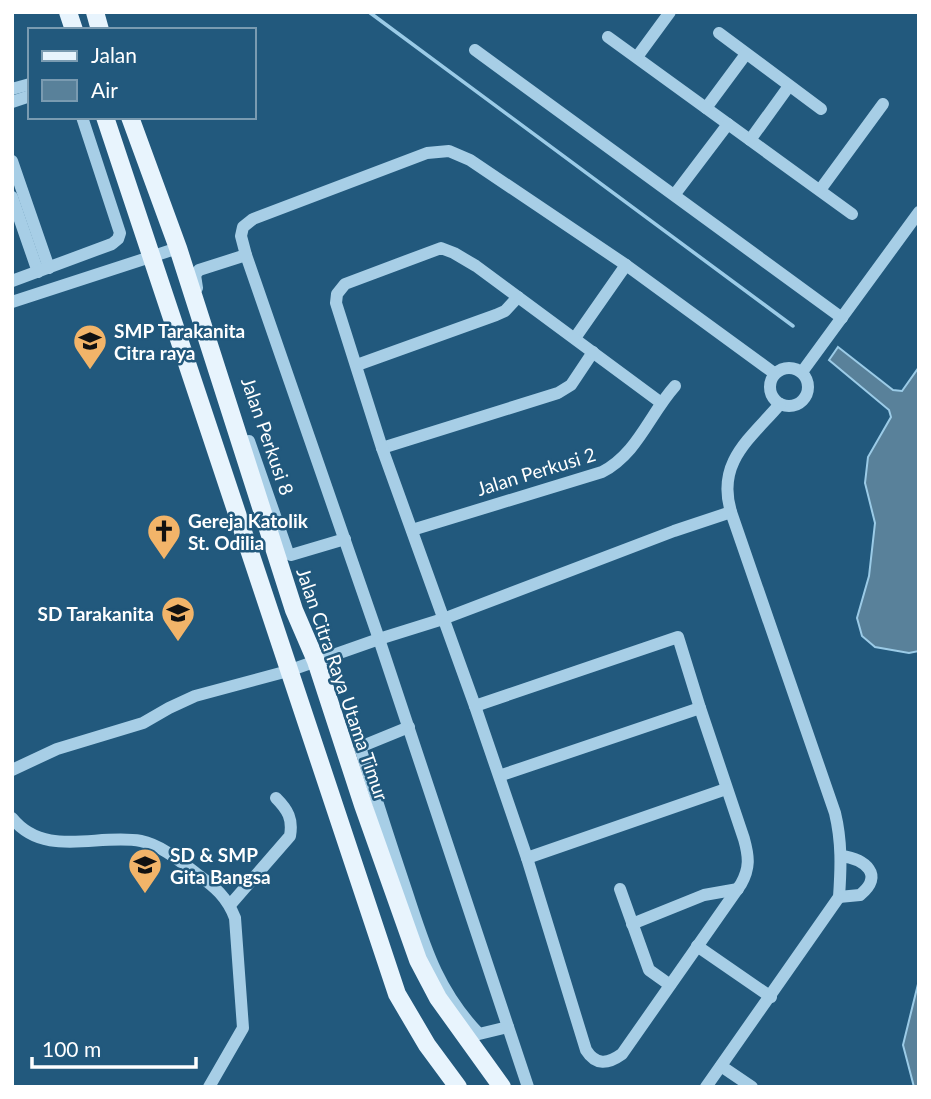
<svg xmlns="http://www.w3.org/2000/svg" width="931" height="1099" font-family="Lato,sans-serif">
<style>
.water{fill:#59819a;stroke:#9bcbe7;stroke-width:2}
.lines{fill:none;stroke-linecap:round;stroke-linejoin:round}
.stream{stroke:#9bcbe7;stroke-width:3.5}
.minor{stroke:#a7cee6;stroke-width:12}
.major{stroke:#e8f4fd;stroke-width:18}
.labels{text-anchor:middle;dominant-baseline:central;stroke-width:5;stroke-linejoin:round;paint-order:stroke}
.poi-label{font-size:19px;font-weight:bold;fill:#fff;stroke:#22597d;text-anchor:start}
.street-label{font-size:19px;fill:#fff;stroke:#22597d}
</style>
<rect width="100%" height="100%" fill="#22597d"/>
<g class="water">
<polygon points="838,347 893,390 902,391 919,367 919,651 909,653 875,647 862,636 857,618 869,576 875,523 865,483 868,457 891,417 889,410 829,360"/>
<polygon points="919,980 919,1087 914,1087 903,1045"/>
</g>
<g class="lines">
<polyline class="stream" points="369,12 793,326"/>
<g class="minor">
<polyline points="719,33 821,109"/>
<polyline points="608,37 852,214"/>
<polyline points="475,50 842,318"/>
<polyline points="637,57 670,12"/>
<polyline points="12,89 30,84"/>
<polyline points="12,102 30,96"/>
<polyline points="706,108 746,54"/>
<polyline points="750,140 789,86"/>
<polyline points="12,161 49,268"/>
<polyline points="820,190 883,104"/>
<polyline points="675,194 728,124"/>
<polyline points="12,197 38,272"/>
<polyline points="12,281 112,244 118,239 120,233 82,117"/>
<polyline points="197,288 195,275 199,270 246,255"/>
<polyline points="12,302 178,248"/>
<polyline points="575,338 626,265"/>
<polyline points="357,365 496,315 505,311 518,297"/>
<circle cx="789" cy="387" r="19"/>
<polyline points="802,372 919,212"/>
<polyline points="249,441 288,553 291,555 345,539"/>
<polyline points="382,448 558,393 571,385 593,352"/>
<path d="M 731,512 C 716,462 750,439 780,404"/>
<path d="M 412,530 L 602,472 C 638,453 649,415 675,386"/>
<polyline points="475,706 678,637 700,708"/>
<path d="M 409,727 L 360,747 C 374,792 388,836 403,881 C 423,940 434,987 479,1034 L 508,1027"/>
<path d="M 12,770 L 57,749 L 143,723 L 169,708 L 195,696 L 288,671 L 379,639 L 443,619 L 674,531 L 731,512 L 835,813 C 842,842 841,868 839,897 L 706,1087"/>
<path d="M 499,776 L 700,708 L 744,839 C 749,857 750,868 741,884 L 622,1054 C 608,1064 596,1066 586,1050 L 527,858 L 475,706 L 382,448 L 336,303 L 337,294 L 345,284 L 441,248 L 454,253 L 476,266 L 660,402"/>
<path d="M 12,818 C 45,859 98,833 141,841 C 161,845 181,862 197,874 C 215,887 227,897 235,918 L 243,1028 L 209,1087"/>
<polyline points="527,858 726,789"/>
<polyline points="620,889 649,970 670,985"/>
<path d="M 839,897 L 860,895 C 885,875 865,859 841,856"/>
<path d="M 230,905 L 290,836 C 293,819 288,810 276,798"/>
<polyline points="632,924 704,895 738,889"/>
<polyline points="697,946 771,997"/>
<polyline points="721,1066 752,1087"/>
<polyline points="528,1087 379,639 246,255 241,236 243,227 253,219 427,153 449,151 470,160 626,265 774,373"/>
</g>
<g class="major">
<polyline points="68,12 74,30"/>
<polyline points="95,12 100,30"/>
<polyline points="105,117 397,994 427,1045 458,1087"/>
<polyline points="130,117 178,248 294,610 316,661 363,805 418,960 438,998 502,1087"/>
</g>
</g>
<defs>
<g id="school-pin" transform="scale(1.75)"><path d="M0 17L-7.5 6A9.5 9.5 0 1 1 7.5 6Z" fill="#f2b469" stroke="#22597d"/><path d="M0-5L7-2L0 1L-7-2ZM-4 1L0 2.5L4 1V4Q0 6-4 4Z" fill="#111"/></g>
<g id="church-pin" transform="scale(1.75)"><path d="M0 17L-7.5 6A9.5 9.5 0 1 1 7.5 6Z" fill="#f2b469" stroke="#22597d"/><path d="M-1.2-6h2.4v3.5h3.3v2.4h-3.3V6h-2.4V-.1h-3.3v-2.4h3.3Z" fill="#111"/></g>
</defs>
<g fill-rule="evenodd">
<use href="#school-pin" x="90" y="341"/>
<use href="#church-pin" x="164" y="531"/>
<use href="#school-pin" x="178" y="613"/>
<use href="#school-pin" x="145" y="865"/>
</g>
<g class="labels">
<g class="poi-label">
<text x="114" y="330">SMP Tarakanita<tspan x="114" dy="22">Citra raya</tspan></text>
<text x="188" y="520">Gereja Katolik<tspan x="188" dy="22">St. Odilia</tspan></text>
<text x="154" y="613" text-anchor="end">SD Tarakanita</text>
<text x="170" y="854">SD &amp; SMP<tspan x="170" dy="22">Gita Bangsa</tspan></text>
</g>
<g class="street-label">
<text transform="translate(268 436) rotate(71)">Jalan Perkusi 8</text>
<text transform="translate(536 471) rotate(-17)">Jalan Perkusi 2</text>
<text transform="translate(343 684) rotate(71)">Jalan Citra Raya Utama Timur</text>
</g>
</g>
<rect width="931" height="1099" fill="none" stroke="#ffffff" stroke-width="28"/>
<rect x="28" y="28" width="228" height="91" fill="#22597d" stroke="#7a9bb1" stroke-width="2"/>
<rect x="42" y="51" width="35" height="10" fill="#e8f4fd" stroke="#7a9bb1" stroke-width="2"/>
<text x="91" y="63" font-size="21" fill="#ffffff">Jalan</text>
<rect x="42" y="80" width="35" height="21" fill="#59819a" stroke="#7a9bb1" stroke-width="2"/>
<text x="91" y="98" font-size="21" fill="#ffffff">Air</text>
<path d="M32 1057v10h164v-10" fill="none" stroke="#ffffff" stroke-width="3.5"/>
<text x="42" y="1057" font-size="21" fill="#ffffff" stroke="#22597d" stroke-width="5" paint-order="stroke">100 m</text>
</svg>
